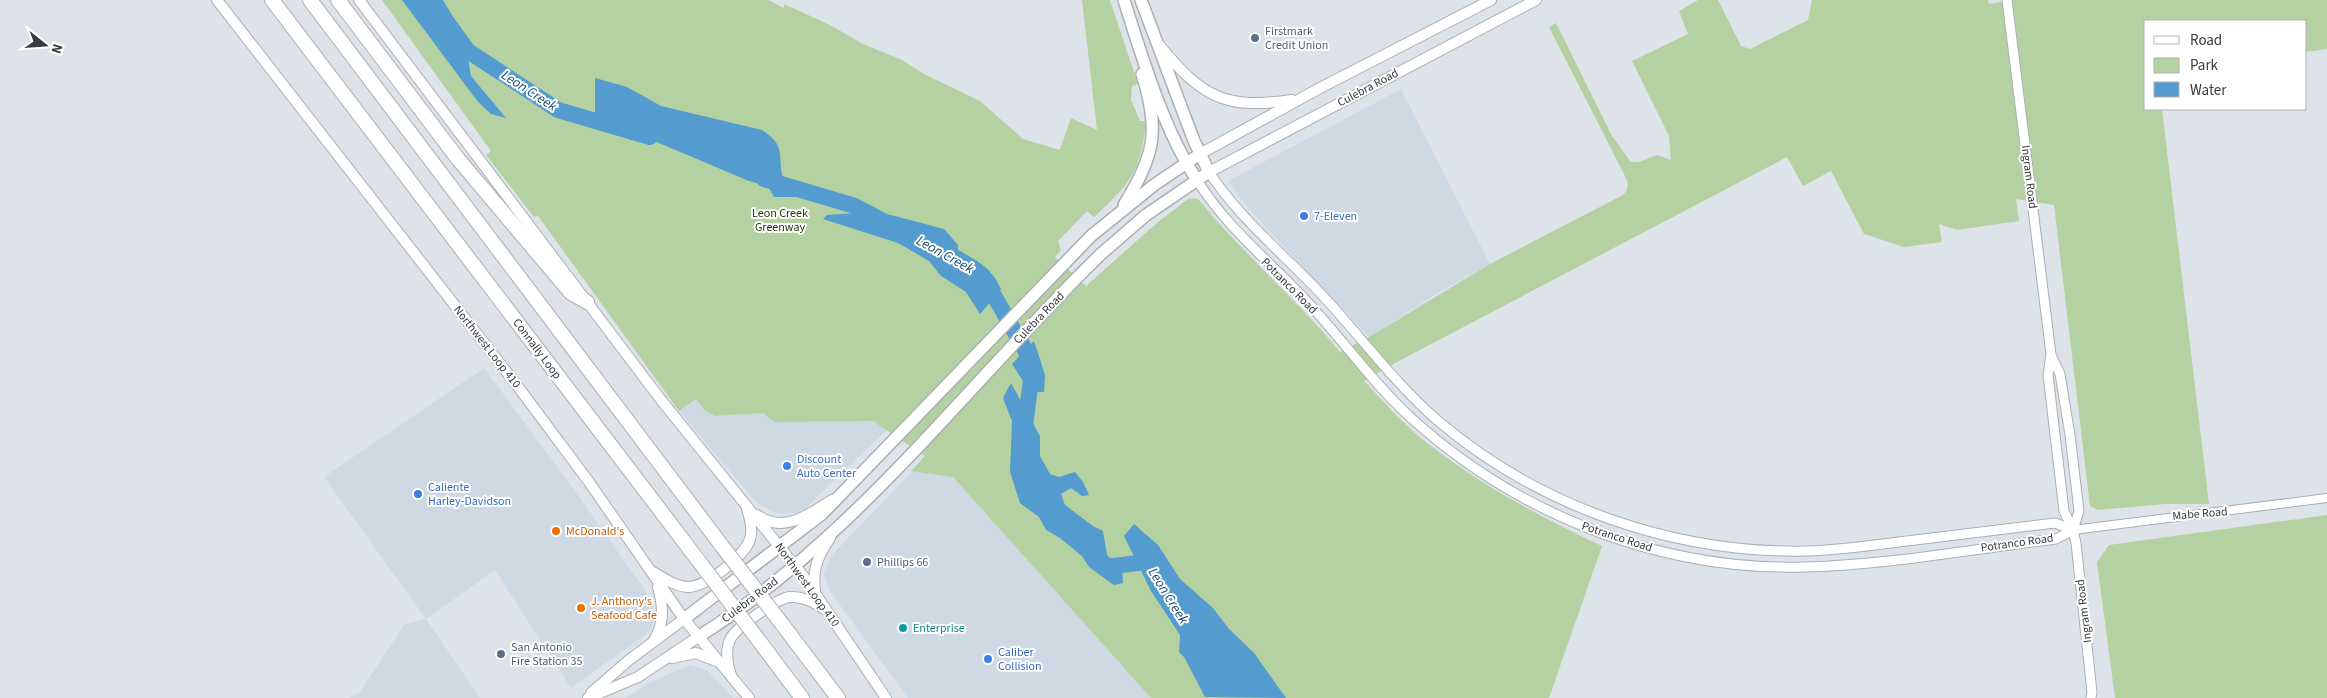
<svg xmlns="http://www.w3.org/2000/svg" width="2327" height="698" font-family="'Source Sans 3',sans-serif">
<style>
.built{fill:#ced9e4}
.green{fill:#b4d1a1}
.water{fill:#549bcf}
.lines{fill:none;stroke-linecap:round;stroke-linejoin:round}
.river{stroke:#549bcf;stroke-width:16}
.minor-casing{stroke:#aaafb4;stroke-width:10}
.tertiary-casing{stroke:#aaafb4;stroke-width:11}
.secondary-casing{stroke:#aaafb4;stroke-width:12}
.primary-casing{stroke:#aaafb4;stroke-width:14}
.motorway-casing{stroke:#aaafb4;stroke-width:16}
.minor{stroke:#fff;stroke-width:8}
.tertiary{stroke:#fff;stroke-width:9}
.secondary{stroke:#fff;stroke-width:10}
.primary{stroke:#fff;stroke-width:11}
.motorway{stroke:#fff;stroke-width:14}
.motorway-bridge-casing{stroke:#aaafb4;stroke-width:16;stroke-linecap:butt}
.motorway-bridge{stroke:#fff;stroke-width:14}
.service-dot{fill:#5c6f8a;stroke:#fff;stroke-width:2}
.shop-dot{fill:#3f7fe0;stroke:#fff;stroke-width:2}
.food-dot{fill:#e8710a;stroke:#fff;stroke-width:2}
.culture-dot{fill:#0f9aa8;stroke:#fff;stroke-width:2}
.labels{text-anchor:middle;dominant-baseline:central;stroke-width:4;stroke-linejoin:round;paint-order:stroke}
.service-label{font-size:12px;fill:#4e5e75;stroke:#fff;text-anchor:start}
.street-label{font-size:12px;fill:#393b3d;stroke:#fff}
.park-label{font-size:12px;fill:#1c3602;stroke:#fff}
.shop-label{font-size:12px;fill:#366cbe;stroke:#fff;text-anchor:start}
.food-label{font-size:12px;fill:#c56008;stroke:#fff;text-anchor:start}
.culture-label{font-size:12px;fill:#0d838f;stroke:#fff;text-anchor:start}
.water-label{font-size:14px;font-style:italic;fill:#174c70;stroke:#fff}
</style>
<rect width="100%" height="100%" fill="#dee3e9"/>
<g class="built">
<polygon points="1401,89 1490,264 1441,291 1369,337 1247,207 1228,181"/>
<polygon points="484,368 565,477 645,590 653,605 654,617 652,627 645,635 571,688 495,570 426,619 480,698 349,698 360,692 405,624 426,619 324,477"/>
<polygon points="696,399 705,411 715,416 763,413 774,422 873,421 887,430 805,509 796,513 775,513 756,502 679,411"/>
<polygon points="926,457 953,477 1151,698 908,698 829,590 824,574 830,557"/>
<polygon points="690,665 708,671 733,698 626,698 648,683"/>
</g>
<g class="green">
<path d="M 382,0 L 768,0 L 784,8 L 784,4 L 830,25 L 863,44 L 902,60 L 924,74 L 980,101 L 1023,139 L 1060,150 L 1071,118 L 1097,130 L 1082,0 L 1110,0 L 1138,84 L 1132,86 L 1131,100 L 1140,121 L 1146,121 C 1141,171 1130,184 1094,217 L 1087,211 L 1058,241 L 1061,250 L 1055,257 L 1086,286 L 1158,222 L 1188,199 L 1195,198 L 1199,200 C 1243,254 1296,298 1340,352 L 1369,337 L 1490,264 L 1623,195 C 1628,190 1629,185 1626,178 L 1549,27 L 1556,23 L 1612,136 L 1631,162 L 1639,162 L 1657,155 L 1671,160 L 1669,136 L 1632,61 L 1688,34 L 1679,11 L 1698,0 L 1718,0 L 1741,46 L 1750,49 L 1808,20 L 1812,0 L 1988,0 L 1989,4 L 2010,0 L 2327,0 L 2327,49 L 2306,52 L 2306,21 L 2146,21 L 2146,109 L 2162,109 L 2209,504 L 2165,504 L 2097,510 L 2090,506 L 2054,205 L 2016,199 L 2019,221 L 1957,230 L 1939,224 L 1942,242 L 1904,247 L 1864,234 L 1831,171 L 1803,186 L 1787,157 L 1395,363 L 1364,381 C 1384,402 1404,425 1427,443 C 1481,485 1540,517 1602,546 L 1549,698 L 1151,698 L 953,477 L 911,471 L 925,456 L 873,421 L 774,422 L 763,413 L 715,416 L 705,411 L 696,399 L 679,411 L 538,216 L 534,217 L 486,155 L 491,151 Z"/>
<polygon points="2327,515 2327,698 2115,698 2097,562 2109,545"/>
</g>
<g class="water">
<polygon points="402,0 443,0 459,27 466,46 471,76 506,118 491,114 478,102"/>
<path d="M 595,78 L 627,87 L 661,106 L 762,130 C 787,146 777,155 783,178 C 785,187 791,192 797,197 L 774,197 L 768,186 L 749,181 L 595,116 Z"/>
<path d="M 871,212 L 891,215 L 944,229 L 958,245 L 958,250 C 979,262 991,267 1001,289 L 980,314 L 966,292 L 941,276 L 929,261 L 898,243 L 823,219 L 827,215 Z"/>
<polygon points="1034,341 1045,375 1044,392 1030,392 1012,364"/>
<polygon points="1011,383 1040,436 1040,456 1050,474 1059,477 1075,472 1083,482 1089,495 1082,496 1071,488 1061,494 1065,505 1093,526 1103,531 1107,555 1122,568 1123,583 1114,585 1089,567 1082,556 1060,538 1046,530 1039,517 1020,503 1010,472 1012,421 1003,398"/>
<polygon points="1134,524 1158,545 1180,579 1213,608 1229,629 1254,653 1286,698 1205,697 1184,657 1179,652 1180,635 1151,591 1124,536"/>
</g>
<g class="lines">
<g class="river">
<polyline points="431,0 468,51 558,110 650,137"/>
<polyline points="764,179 855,206 887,223"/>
<polyline points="984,278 1033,364 1024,434"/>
<polyline points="1099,560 1105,567 1146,562 1153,571"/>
</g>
<g class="minor-casing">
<polyline id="minor" points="2073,530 2327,498"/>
</g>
<g class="tertiary-casing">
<g id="tertiary">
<polyline points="2007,0 2051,354 2048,375 2064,511 2073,530 2076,543 2092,692 2091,698"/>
<path d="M 1209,172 C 1243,224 1293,261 1333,307 C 1367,345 1398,386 1437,420 C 1539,507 1674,554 1808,551 C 1841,550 1874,545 1907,541 C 1956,535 2005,529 2055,523 L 2073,530"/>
<path d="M 1197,180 C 1228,230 1273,264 1312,307 C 1345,343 1373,383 1409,416 C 1516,514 1659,571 1805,567 C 1889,565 1973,549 2056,539 L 2073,530"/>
<polyline points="2051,355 2060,374 2070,435 2079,511 2073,530"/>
</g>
</g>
<g class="secondary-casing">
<g id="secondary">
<polyline points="217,0 513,380 589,482 684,619 749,698"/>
<polyline points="359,0 661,400 804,577 886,698"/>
<path d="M 1160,46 C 1202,97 1225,110 1292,100"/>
<polyline points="1200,154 1320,88 1491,0"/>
<polyline points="1209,172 1536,0"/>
<path d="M 757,515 C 784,534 808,515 832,500"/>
<path d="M 653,572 C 663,578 675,586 688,587 C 706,587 745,556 750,539 C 753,530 750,518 747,509"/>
<path d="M 815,591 C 812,569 818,556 830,538"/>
<path d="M 654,640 C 665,623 663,605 658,587"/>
<polyline points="672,658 696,653 716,661"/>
<path d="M 731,675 C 727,665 725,648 731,638 C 737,627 778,598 790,597 C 803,596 815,603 826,610"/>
<polyline points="591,693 629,660 684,619"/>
<polyline points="588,698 638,677 698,637"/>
</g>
</g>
<g class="primary-casing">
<g id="primary">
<path d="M 1124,0 C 1142,57 1164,131 1197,180"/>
<path d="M 1124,205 C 1155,154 1160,131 1142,74"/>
<polyline points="684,619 822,514 1091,236 1154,185 1200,154"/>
<path d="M 698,637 C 856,538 969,382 1101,254 L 1146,215 L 1209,172 L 1194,141 L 1141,0"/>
</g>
</g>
<g class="motorway-casing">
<g id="motorway">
<polyline points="272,0 698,560"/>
<polyline points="310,0 722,546"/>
<polyline points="338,0 458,159 571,293 587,302"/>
<polyline points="782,624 838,698"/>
<polyline points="760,642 802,698"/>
</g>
</g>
<use href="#minor" class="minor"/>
<use href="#tertiary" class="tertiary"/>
<use href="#secondary" class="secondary"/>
<use href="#primary" class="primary"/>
<use href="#motorway" class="motorway"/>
<g class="motorway-bridge-casing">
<g id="motorway-bridge">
<polyline points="722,546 782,624"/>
<polyline points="698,560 760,642"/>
</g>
</g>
<use href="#motorway-bridge" class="motorway-bridge"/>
</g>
<g class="service-dot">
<circle cx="1255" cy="38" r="5"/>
<circle cx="867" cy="562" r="5"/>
<circle cx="501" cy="654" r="5"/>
</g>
<g class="shop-dot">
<circle cx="1304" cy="216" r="5"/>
<circle cx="787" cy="466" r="5"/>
<circle cx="418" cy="494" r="5"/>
<circle cx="988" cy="659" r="5"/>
</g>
<g class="food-dot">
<circle cx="556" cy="531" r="5"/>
<circle cx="581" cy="608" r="5"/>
</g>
<circle class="culture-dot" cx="903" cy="628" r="5"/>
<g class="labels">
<g class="service-label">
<text x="1265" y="31">Firstmark<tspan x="1265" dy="14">Credit Union</tspan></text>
<text x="877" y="562">Phillips 66</text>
<text x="511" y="647">San Antonio<tspan x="511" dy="14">Fire Station 35</tspan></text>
</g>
<g class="street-label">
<text transform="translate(1368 88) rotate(-28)">Culebra Road</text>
<text transform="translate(2029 177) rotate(83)">Ingram Road</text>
<text transform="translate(1289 286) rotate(45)">Potranco Road</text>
<text transform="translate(1039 318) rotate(-46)">Culebra Road</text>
<text transform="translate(487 347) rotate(52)">Northwest Loop 410</text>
<text transform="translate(537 349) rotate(53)">Connally Loop</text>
<text transform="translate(2200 514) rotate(-5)">Mabe Road</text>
<text transform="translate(1617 537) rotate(18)">Potranco Road</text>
<text transform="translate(2017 543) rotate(-8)">Potranco Road</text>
<text transform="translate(807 585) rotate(54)">Northwest Loop 410</text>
<text transform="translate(750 600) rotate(-37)">Culebra Road</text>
<text transform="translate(2084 611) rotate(-97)">Ingram Road</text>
</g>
<g class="park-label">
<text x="780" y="213">Leon Creek<tspan x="780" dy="14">Greenway</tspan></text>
</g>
<g class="shop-label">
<text x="1314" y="216">7-Eleven</text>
<text x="797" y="459">Discount<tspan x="797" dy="14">Auto Center</tspan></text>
<text x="428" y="487">Caliente<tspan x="428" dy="14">Harley-Davidson</tspan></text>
<text x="998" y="652">Caliber<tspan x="998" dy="14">Collision</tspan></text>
</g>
<g class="food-label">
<text x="566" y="531">McDonald's</text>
<text x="591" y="601">J. Anthony's<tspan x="591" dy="14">Seafood Cafe</tspan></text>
</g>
<g class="culture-label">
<text x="913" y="628">Enterprise</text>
</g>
<g class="water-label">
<text transform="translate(529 91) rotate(33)">Leon Creek</text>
<text transform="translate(945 255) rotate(29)">Leon Creek</text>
<text transform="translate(1168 596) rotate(58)">Leon Creek</text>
</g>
</g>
<rect x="2144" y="20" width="162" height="90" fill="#ffffff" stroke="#b0b1b1"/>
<rect x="2154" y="36" width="25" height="8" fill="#ffffff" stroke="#b0b1b1"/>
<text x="2190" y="45" font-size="15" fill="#393b3d">Road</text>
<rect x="2154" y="58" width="25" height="15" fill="#b4d1a1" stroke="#b0b1b1"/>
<text x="2190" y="70" font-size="15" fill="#393b3d">Park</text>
<rect x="2154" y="82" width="25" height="15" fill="#549bcf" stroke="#b0b1b1"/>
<text x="2190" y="95" font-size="15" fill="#393b3d">Water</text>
<g transform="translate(45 45) rotate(107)" stroke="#ffffff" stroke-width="4" paint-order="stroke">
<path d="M0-4L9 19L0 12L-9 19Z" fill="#393b3d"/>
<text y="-8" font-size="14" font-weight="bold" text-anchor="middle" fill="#393b3d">N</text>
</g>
</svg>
